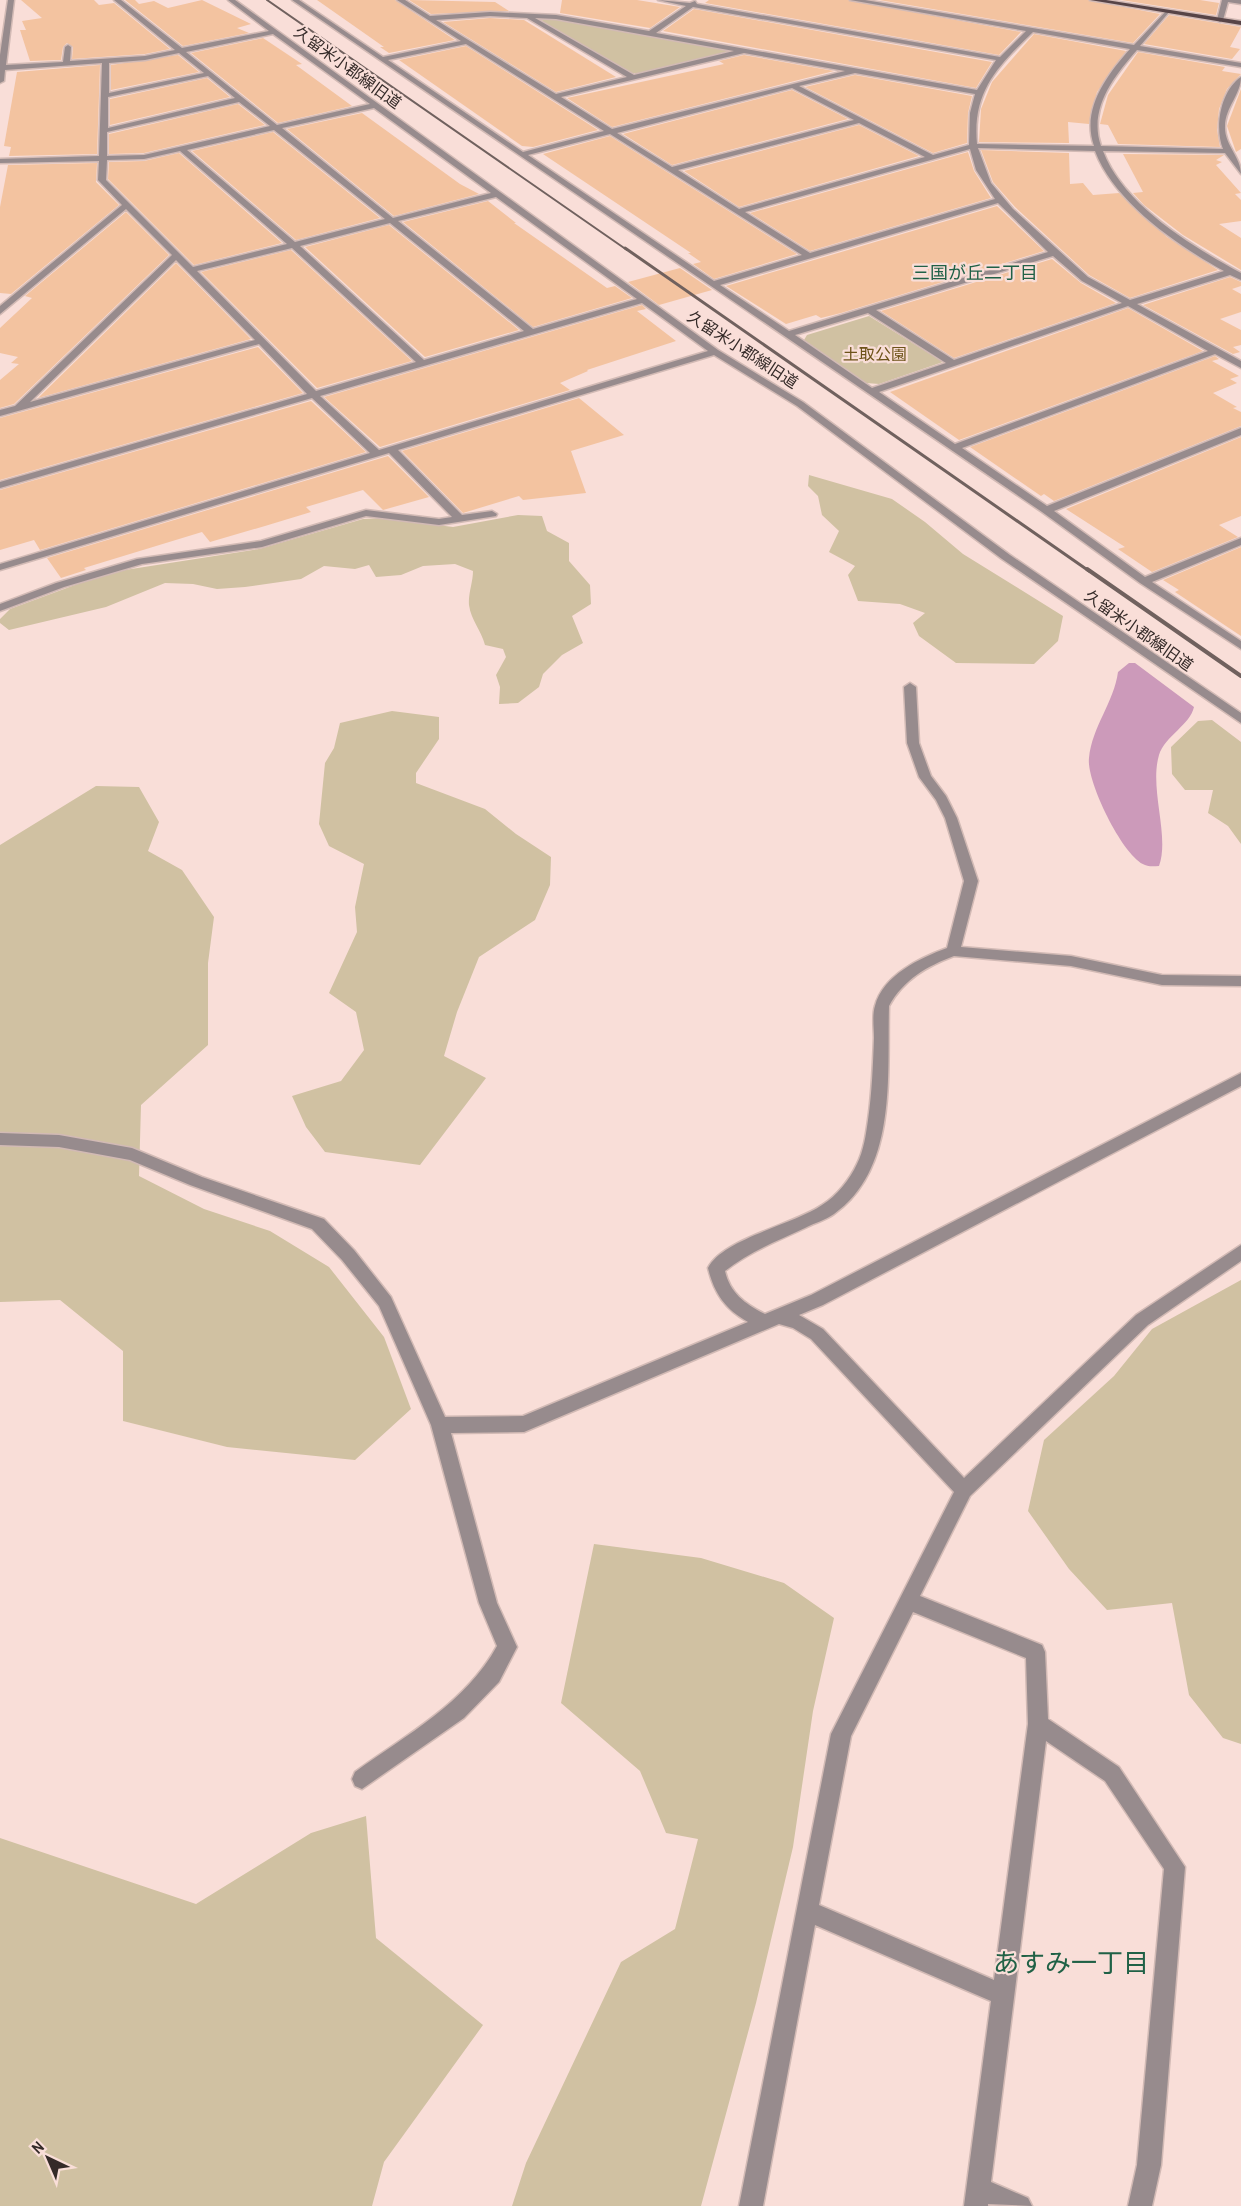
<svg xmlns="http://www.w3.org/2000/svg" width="1241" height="2206" font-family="'Archivo Narrow','Noto Sans JP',sans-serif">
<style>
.green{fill:#d0c1a2}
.water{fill:#cc9aba}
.building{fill:#f3c3a0}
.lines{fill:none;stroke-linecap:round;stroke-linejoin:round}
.minor-casing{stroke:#d2bab5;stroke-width:3}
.major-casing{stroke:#d2bab5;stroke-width:3}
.minor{fill:#978b8d;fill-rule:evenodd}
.major{fill:#574447;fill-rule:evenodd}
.rail-far2{stroke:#70615e;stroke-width:2}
.rail-far1{stroke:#70615e;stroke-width:3}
.rail{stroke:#70615e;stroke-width:4}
.labels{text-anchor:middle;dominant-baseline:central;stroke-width:4.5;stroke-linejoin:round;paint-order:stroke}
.far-street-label{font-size:16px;fill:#342a28;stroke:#f9ded8}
.far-park-label{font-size:16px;fill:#6d5319;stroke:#f9ded8}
.far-neighbourhood-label{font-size:18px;fill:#206146;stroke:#f9ded8}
.near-neighbourhood-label{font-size:26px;fill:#206146;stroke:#f9ded8}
</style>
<rect width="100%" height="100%" fill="#f9ded8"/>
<g class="green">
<polygon points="547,18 729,49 729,52 639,73 631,73 541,21"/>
<polygon points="869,316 943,362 879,384 866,383 804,340 807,335"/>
<polygon points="809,475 892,499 925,522 963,554 1063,616 1058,641 1034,664 956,663 919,636 913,623 925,613 900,604 858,601 848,575 855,566 829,552 839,531 822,515 818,496 808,486"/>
<path d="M 518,515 L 542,516 L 547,531 L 569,543 L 569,561 L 590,585 L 591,604 L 572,616 L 583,643 L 562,655 L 543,674 L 539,687 L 518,703 L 499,704 L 500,687 L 496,675 L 506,657 L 503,649 L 485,645 C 481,630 471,620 469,605 C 468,594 473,582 473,571 L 455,564 L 423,566 L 401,575 L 376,577 L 369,565 L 355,569 L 324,566 L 301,579 L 245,587 L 217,589 L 193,584 L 165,583 L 106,607 L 9,630 L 0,623 L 0,619 L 10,609 L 83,582 L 125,570 L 259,549 L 363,519 L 383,518 L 453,527 Z"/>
<polygon points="392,711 439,717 439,739 416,773 416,783 485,809 516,834 551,857 550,885 535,920 479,957 457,1012 444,1056 486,1078 420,1165 325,1152 306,1127 292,1096 341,1081 364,1050 356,1012 329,993 357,932 355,907 364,864 329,846 319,824 325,763 334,748 340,723"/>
<polygon points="1212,720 1241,742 1241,844 1228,826 1208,813 1213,790 1185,790 1172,774 1171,747 1198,721"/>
<polygon points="96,786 139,787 159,822 148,851 182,870 214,917 208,963 208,1045 141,1105 139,1176 204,1209 270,1231 329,1267 384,1337 411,1409 355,1460 227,1447 123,1421 123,1351 60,1300 0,1302 0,845"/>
<polygon points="1241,1280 1241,1744 1223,1738 1189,1695 1172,1603 1107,1610 1069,1569 1028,1511 1044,1440 1114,1376 1152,1329"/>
<polygon points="594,1544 701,1558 784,1583 834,1618 813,1711 793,1847 756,2003 701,2206 512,2206 526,2163 621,1962 675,1929 698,1839 666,1833 640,1771 561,1703"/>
<polygon points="366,1816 376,1938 483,2025 384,2162 372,2206 0,2206 0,1838 196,1904 311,1833"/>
</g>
<path class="water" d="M 1129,663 L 1135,663 L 1194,707 C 1190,725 1165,736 1159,755 C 1149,789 1170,836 1159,866 C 1155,866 1149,867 1145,865 C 1123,857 1086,781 1089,758 C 1092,727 1114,702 1118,672 Z"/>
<g class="building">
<polygon points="21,0 94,0 99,5 114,3 170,49 145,54 72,59 73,47 67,43 63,47 61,60 30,61 20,30 26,30 22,21 42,18"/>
<polygon points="125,0 135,0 139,4 154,1 168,8 202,0 251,24 237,28 249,33 183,46"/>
<polygon points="317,0 395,0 455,40 389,53 380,47 384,47"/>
<polygon points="409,0 495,2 509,11 431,14"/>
<polygon points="562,0 637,0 680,7 650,28 560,13"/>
<polygon points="709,0 848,0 1021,32 999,55 705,3"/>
<polygon points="879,0 1088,0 1160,14 1133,43"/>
<polygon points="1121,0 1200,0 1219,3 1216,15"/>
<polygon points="694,9 992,62 976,88 663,31"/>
<polygon points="1169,15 1241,27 1230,47 1240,49 1232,59 1144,44"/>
<polygon points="490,18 524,20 616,77 556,92 443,22"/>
<polygon points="1034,34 1126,51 1097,92 1089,124 1068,122 1069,143 979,142 981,109 992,82"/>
<polygon points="263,38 302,64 296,65 352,106 278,123 191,53"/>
<polygon points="466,46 598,130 533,147 522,146 399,60"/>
<polygon points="1138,52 1225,67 1222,71 1241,74 1227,89 1219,109 1217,130 1220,147 1118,144 1108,125 1100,124 1108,95"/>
<polygon points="178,55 199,72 111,90 111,65"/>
<polygon points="744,55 834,71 612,127 567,98 724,64 719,61"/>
<polygon points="100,65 97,154 9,156 11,147 4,146 17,72"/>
<polygon points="855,75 972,96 968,113 967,143 933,153 805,87"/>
<polygon points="207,78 230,97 110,125 110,99"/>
<polygon points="1241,89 1241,149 1236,152 1227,126"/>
<polygon points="792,90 848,119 672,165 623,134"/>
<polygon points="238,104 265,125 144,153 109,154 109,134"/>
<polygon points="362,113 460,184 479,194 394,216 287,129"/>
<polygon points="859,125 919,156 739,207 684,171"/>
<polygon points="273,132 380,218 296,240 192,151"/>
<polygon points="610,136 797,254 714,279 693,264 701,262 688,253 691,253 543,154"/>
<polygon points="981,150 1069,153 1070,184 1083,183 1093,195 1119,193 1167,237 1218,270 1130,298 1089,275 1015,207 993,182"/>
<polygon points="968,152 974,171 991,198 810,251 750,213"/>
<polygon points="179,153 282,243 194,265 108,179 109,162 144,161"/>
<polygon points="1123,154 1224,155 1216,160 1222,162 1216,165 1241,193 1235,194 1241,200 1241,221 1219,224 1241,238 1241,270 1183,235 1144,205 1133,193 1143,192"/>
<polygon points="97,163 96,182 119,205 11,294 0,293 0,207 8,165"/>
<polygon points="488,201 516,223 514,223 607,288 615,286 632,298 533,327 403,222"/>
<polygon points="997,206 1044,251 841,313 821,318 816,315 786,324 726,286"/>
<polygon points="126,212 169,255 14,404 0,408 0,380 19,364 11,363 18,357 0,353 0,328 32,298 25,296"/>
<polygon points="389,225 519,330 425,357 305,247"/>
<polygon points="291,250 412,361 317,388 201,272"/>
<polygon points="1052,259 1081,283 1116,303 954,358 881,311"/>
<polygon points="176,263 251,339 38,398"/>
<polygon points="680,268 712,290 659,305 628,282"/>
<polygon points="1230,277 1241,282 1241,286 1232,289 1241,294 1241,312 1220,319 1241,330 1241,345 1233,347 1240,352 1233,354 1143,305"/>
<polygon points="642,305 646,309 637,311 676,341 587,370 588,371 560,383 570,390 380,447 324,397"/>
<polygon points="1128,308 1203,351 959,440 890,392"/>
<polygon points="258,347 303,393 0,480 0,418"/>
<polygon points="1215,356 1219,359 1212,361 1239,376 1230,379 1237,383 1213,393 1237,407 1233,408 1241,412 1241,426 1054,501 1044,494 1041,496 970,447"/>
<polygon points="579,398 624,435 571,451 586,493 523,500 519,496 463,513 402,451"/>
<polygon points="311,401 366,452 40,550 34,540 0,550 0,490"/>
<polygon points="1241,437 1241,516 1219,525 1238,537 1152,572 1118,549 1125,547 1066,509"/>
<polygon points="388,456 429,497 383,510 363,490 306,507 311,512 265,526 210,542 202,532 84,568 86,570 61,578 47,558"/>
<polygon points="1241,547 1241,636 1175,592 1179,590 1163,580"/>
</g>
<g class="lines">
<g class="minor-casing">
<g id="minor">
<path d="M 8,0 L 14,0 L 6,65 L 63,62 L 65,47 L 68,45 L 71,47 L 70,61 L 145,56 L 175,50 L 114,0 L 121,0 L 182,48 L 269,31 L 228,0 L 235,0 L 718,350 L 803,402 L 1010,555 L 1241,713 L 1241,723 L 1002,559 L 797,406 L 714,355 L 398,450 L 462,515 L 492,511 L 497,514 L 496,516 L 439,525 L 366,516 L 262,547 L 142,564 L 64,587 L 0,611 L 0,604 L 56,583 L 137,559 L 261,541 L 366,510 L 439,519 L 452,517 L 389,453 L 0,570 L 0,564 L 370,453 L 312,398 L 0,488 L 0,482 L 307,394 L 259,344 L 0,416 L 0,410 L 15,406 L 172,255 L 126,209 L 0,314 L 0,306 L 122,205 L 98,180 L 99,161 L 0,163 L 0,159 L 99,156 L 102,63 L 5,70 L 4,81 L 0,83 L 0,55 ZM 273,34 L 370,104 L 277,125 L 186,52 ZM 179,53 L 204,73 L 109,93 L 109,63 L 145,60 ZM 208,76 L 235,98 L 108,128 L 108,97 ZM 239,102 L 270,126 L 144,155 L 107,156 L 107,132 ZM 374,108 L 491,193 L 393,218 L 282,128 ZM 274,130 L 385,219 L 295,242 L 187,150 ZM 180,151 L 287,244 L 193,267 L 106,180 L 107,160 L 144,159 ZM 496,197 L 637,299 L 533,329 L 398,221 ZM 390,223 L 524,331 L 424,360 L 300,246 ZM 292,248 L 416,362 L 316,391 L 197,271 ZM 176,260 L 255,340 L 30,402 ZM 642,303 L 708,351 L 379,450 L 320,396 Z"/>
<path d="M 292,0 L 299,0 L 383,57 L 461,41 L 397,0 L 405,0 L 430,16 L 490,12 L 556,15 L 649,31 L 686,6 L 658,0 L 690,3 L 695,1 L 697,4 L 1000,57 L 1026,31 L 850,0 L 865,0 L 1134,45 L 1166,11 L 1170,11 L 1140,46 L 1241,63 L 1241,67 L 1137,50 C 1114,76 1088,109 1101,146 L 1223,149 C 1214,127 1221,90 1241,77 C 1241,94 1225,108 1225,126 C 1224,145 1241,157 1241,174 L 1225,153 L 1103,151 C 1123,205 1193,247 1241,273 L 1241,280 L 1230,275 L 1137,304 L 1241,361 L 1241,368 L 1215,354 L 962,448 L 1047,506 L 1241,428 L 1241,435 L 1054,511 L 1145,577 L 1241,538 L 1241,545 L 1152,582 L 1241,641 L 1241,649 L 1140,583 L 1042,512 ZM 693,7 L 996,60 L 977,90 L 656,33 ZM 490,16 L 527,18 L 627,77 L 556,94 L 436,20 ZM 535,18 L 556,19 L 734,51 L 634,75 ZM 1033,32 L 1130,49 C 1107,75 1081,109 1094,146 L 977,144 C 972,91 998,66 1033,32 ZM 466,44 L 604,131 L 523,152 L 388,60 ZM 744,53 L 845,71 L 612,129 L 561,97 ZM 855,73 L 975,94 L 970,113 L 969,145 L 933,155 L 799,86 ZM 792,88 L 854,120 L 672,167 L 617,133 ZM 859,123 L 925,157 L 739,209 L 678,170 ZM 610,134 L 802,255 L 714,281 L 528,155 ZM 978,148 L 1095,151 C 1114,202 1178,246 1224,271 L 1130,300 L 1088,277 L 1013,209 L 991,183 ZM 970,149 L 976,170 L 995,199 L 810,253 L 745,212 ZM 998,203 L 1048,252 L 789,331 L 720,285 ZM 1053,256 L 1082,281 L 1122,303 L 954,360 L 876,310 ZM 1128,306 L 1208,351 L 955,444 L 879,392 ZM 868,313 L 946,363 L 872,388 L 795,335 Z"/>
<polygon points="1222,0 1241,0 1241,4 1228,2 1223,20 1220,22 1217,20"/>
<path d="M 910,683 L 916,687 L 919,743 L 931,776 L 946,796 L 957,818 L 978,881 L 961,947 L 1071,956 L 1162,975 L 1241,976 L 1241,986 L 1162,985 L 1071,966 L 954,956 C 927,966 903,980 889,1006 C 887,1074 898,1169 834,1214 C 826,1220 814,1223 805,1228 C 777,1241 749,1252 725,1271 C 730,1293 745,1304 765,1314 L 811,1295 L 1241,1073 L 1241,1086 L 823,1305 L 799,1315 L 823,1329 L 964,1478 L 1136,1315 L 1241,1245 L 1241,1261 L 1148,1325 L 970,1496 L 920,1596 L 1042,1645 L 1045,1652 L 1048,1719 L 1119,1767 L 1185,1867 L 1161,2165 L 1152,2206 L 1128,2206 L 1137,2165 L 1164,1869 L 1105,1781 L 1046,1741 L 991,2182 L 1028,2198 L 1032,2206 L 988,2204 L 988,2206 L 964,2206 L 991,2001 L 815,1925 L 763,2206 L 739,2206 L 831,1734 L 954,1492 L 811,1339 L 793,1328 L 779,1324 L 524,1432 L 451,1433 L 497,1603 L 517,1647 L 499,1682 L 464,1718 L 362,1789 L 355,1786 L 352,1779 L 355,1772 C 406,1735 466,1703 497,1646 L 479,1603 L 431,1425 L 379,1306 L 342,1260 L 312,1229 L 190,1185 L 130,1160 L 59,1147 L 0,1145 L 0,1133 L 59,1135 L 132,1148 L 202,1177 L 324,1219 L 354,1250 L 391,1297 L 445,1417 L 523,1416 L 748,1322 C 725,1309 714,1293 708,1268 C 722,1239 795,1224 822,1205 C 837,1196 850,1179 857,1164 C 864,1150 866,1134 868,1120 C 872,1093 873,1065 874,1038 C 874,1028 872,1015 875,1006 C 883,975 920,958 947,948 L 964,881 L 945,818 L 936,800 L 919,777 L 907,743 L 904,687 ZM 913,1612 L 1026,1658 L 1028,1724 L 994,1980 L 819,1905 L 851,1736 Z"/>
</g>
</g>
<g class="major-casing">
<polygon id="major" points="1090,0 1106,0 1241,21 1241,25"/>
</g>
<use href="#minor" class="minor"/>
<use href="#major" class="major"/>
<polyline class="rail-far2" points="267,0 627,250"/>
<polyline class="rail-far1" points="625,248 1089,571"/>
<polyline class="rail" points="1087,569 1241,676"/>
</g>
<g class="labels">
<g class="far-street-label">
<text transform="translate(348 67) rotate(36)">久留米小郡線旧道</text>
<text transform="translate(743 349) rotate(33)">久留米小郡線旧道</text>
<text transform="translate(1139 630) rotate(35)">久留米小郡線旧道</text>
</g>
<g class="far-park-label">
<text x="875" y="354">土取公園</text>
</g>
<g class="far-neighbourhood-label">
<text x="975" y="272">三国が丘二丁目</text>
</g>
<g class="near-neighbourhood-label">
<text x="1071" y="1962">あすみ一丁目</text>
</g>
</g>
<g transform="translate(48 2158) rotate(316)" stroke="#f9ded8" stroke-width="4.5" paint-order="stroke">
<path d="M0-4.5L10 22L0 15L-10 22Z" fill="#342a28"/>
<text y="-9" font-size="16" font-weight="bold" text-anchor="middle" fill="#342a28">N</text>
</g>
</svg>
